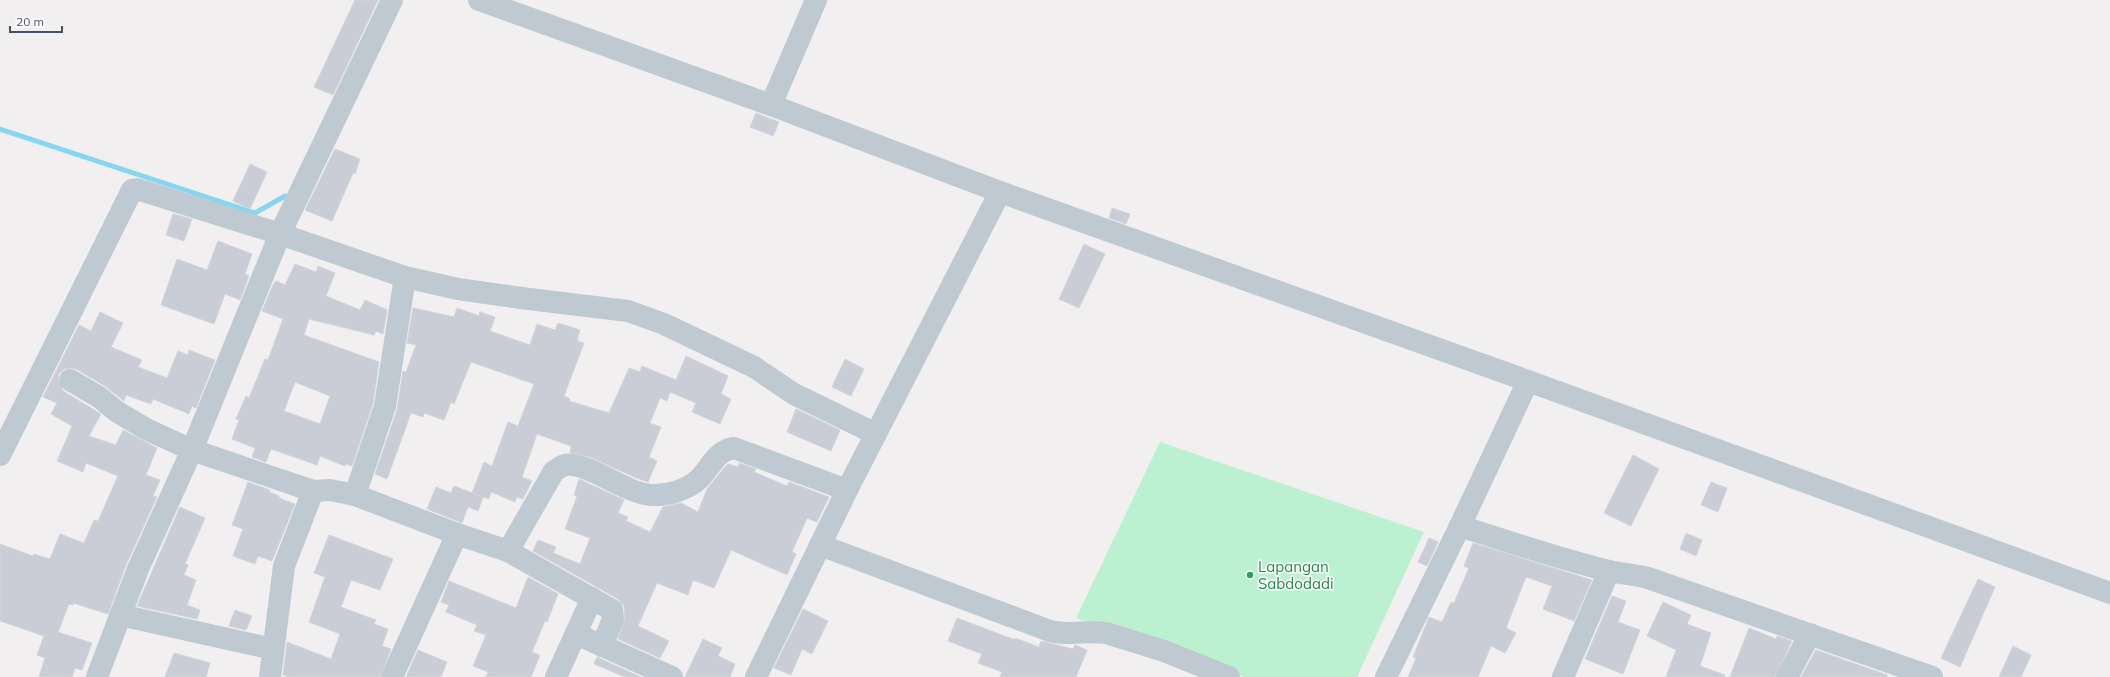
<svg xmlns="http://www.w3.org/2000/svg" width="2110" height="677" font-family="Mulish,sans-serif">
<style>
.green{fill:#bbf1d1}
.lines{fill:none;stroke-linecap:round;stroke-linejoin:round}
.stream{stroke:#87d6ef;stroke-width:5}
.building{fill:#cacdd5;stroke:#d2d5db;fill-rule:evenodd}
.minor{stroke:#bfc9d1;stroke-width:22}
.leisure-dot{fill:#2e9e5b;stroke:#fff;stroke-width:1.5}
.labels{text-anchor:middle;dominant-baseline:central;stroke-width:3;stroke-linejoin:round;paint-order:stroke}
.leisure-label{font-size:15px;fill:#27864d;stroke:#fff;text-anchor:start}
</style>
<rect width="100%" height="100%" fill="#f1efef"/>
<polygon class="green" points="1160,442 1424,532 1357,677 1244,677 1076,618"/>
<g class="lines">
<polyline class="stream" points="0,129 255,213 285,196"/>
</g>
<g class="building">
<polygon points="355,0 378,0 333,95 314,87"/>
<polygon points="756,113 779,122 773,136 750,127"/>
<polygon points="335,149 360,159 355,174 353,173 332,221 305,210"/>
<polygon points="250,164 267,172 250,209 233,201"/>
<polygon points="1112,208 1130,214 1126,224 1109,218"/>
<polygon points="173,214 192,219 184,241 166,235"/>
<polygon points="218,241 252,254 245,274 249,276 240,300 225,294 214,324 161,305 177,259 207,270"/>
<polygon points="1084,244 1105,254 1079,308 1059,299"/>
<path d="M 295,264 L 316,272 L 318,266 L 335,273 L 326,296 L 360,310 L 365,300 L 387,310 L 383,334 L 376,331 L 374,335 L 309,319 L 304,335 L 379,362 L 373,403 L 352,466 L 346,464 L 345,466 L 320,456 L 317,465 L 271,449 L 266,462 L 252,457 L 255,448 L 232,439 L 239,420 L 236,419 L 246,396 L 249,398 L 265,359 L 268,360 L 283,319 L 262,311 L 273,285 L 276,281 L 285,285 ZM 295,382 L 330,396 L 320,424 L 284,411 Z"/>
<polygon points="413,308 454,317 457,308 479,316 480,312 495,317 490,331 530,345 537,324 555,330 558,323 580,330 577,341 584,343 564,396 570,399 569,401 609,413 629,368 640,372 642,366 676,380 686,356 728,376 721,394 731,399 720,424 692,412 696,403 670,392 667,401 660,398 650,423 661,427 649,457 657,461 648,482 634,477 590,457 570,453 571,446 537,434 522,477 532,481 523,499 517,497 515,502 491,492 489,499 472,493 484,462 492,466 508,422 518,426 534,384 471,362 454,404 451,402 444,420 424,413 423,417 411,413 387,479 375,474 397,410 403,371 406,372 416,345 407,343"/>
<polygon points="100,312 123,323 111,347 142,360 138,367 167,378 178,351 188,355 189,350 215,360 196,408 192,406 189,414 153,399 151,404 126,395 124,401 105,386 76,369 70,368 64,369 59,374 58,380 63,391 101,414 89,436 116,445 123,430 157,448 146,475 160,480 153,496 157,497 126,565 108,614 73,603 73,605 69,604 58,632 92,643 82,670 75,668 72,677 39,677 45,658 37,655 44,636 0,621 0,544 33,556 34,554 50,559 60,534 84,543 94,520 98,521 118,476 86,463 83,472 57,461 72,426 51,414 57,403 43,397 79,325 91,331"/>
<polygon points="845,359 864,369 851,396 832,387"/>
<polygon points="796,409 840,430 831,451 787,432"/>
<polygon points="1633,455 1659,469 1631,526 1604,513"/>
<polygon points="739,463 756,469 754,472 787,486 789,482 829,497 817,522 807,518 792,552 796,554 787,575 731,550 714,588 693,580 688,595 657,583 638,626 669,641 660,658 618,639 625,618 624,606 618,599 533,551 538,540 556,547 553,553 580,564 590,538 565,529 577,496 574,495 579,479 624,500 618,513 628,517 626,521 650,532 663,507 681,503 698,512 707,489 724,468 728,464 738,467"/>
<polygon points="248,482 270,490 269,492 279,496 279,498 295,504 272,561 258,556 255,564 233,556 243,529 232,525"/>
<polygon points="1711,482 1727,488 1718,512 1701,505"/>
<polygon points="454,486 483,497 478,511 468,507 462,523 427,509 436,487 451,493"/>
<polygon points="180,507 205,518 185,564 188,565 184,575 196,580 187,605 200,610 197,619 137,606"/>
<polygon points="1686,533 1702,540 1696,556 1680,549"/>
<polygon points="329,535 393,559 380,590 351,580 341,607 376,620 374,624 388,629 382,646 391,649 380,677 289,677 283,675 287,642 331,659 340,634 309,622 325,577 314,573"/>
<polygon points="1429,538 1438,542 1427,566 1418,562"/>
<polygon points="1473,543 1592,580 1574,621 1543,609 1552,586 1526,577 1506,628 1516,633 1505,653 1491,646 1478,677 1408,677 1416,658 1413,657 1429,617 1442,622 1451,602 1454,603 1469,568 1464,566"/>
<polygon points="528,577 558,594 547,622 545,621 532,652 540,655 531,677 486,677 488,672 473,666 486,635 474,631 477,625 446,612 449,605 441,602 446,589 449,581 516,608"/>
<polygon points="1978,579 1995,587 1960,667 1941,658"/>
<polygon points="1612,596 1626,601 1618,622 1640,630 1623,674 1585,659"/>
<polygon points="1663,602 1691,615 1687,624 1711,633 1700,666 1725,675 1724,677 1666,677 1676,650 1647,636"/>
<polygon points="803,609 828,621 812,654 802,649 791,675 774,668"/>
<polygon points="235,610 252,616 246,630 229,626"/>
<polygon points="957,618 1015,640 1015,638 1039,647 1041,641 1073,649 1075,645 1087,650 1076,677 1000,677 1002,672 978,663 982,654 948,641"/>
<polygon points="1749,628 1776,639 1777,636 1792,641 1775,677 1730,677"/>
<polygon points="703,639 722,648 718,656 735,664 730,677 685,677"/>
<polygon points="2013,646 2031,655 2021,677 1999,677"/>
<polygon points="418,650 447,662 441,677 406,677"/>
<polygon points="1816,650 1887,675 1887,677 1801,677"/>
<polygon points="174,653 210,663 206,677 165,677"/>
<polygon points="597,657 599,658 641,677 625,677 594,664"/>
</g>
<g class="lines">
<g class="minor">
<polyline points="479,0 771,105 1000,192 1528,381 2110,593"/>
<polyline points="771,105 816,0"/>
<polyline points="70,380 99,397 116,411 146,429 192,450 313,491 330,490 355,495 457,534 508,551 612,610 613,619 602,646"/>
<polyline points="0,455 132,190 137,189 280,234 405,277 458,289 521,298 628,311 664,324 754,367 794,394 876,434"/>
<polyline points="355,495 385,406 405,277"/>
<path d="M 1460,526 C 1506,541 1551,556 1597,568 C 1614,573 1631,574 1648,578 L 1932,677"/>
<path d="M 820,545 L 1050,631 C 1069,636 1087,630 1106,633 L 1164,651 L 1229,677"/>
<path d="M 508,551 L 554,471 C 558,469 561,466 565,465 C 589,462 624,493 651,495 C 667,496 687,490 699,479 C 710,468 717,450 734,448 L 847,490"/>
<polyline points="120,615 273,649"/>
<polyline points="576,634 672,677"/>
<polyline points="97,677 138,569 192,450 280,234 392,0"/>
<polyline points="270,677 284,566 313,491"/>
<polyline points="392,677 457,534"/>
<polyline points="556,677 592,598"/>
<polyline points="756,677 847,490 1000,192"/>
<polyline points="1386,677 1460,526 1528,381"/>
<polyline points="1563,677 1609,571"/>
<polyline points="1787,677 1810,634"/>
</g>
</g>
<circle class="leisure-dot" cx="1250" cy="575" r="4"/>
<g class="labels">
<g class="leisure-label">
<text x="1258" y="566">Lapangan<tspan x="1258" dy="17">Sabdodadi</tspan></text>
</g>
</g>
<path d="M10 26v6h52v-6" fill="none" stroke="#46515d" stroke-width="2"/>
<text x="16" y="26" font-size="12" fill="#46515d" stroke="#ffffff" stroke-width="3" paint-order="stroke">20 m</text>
</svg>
